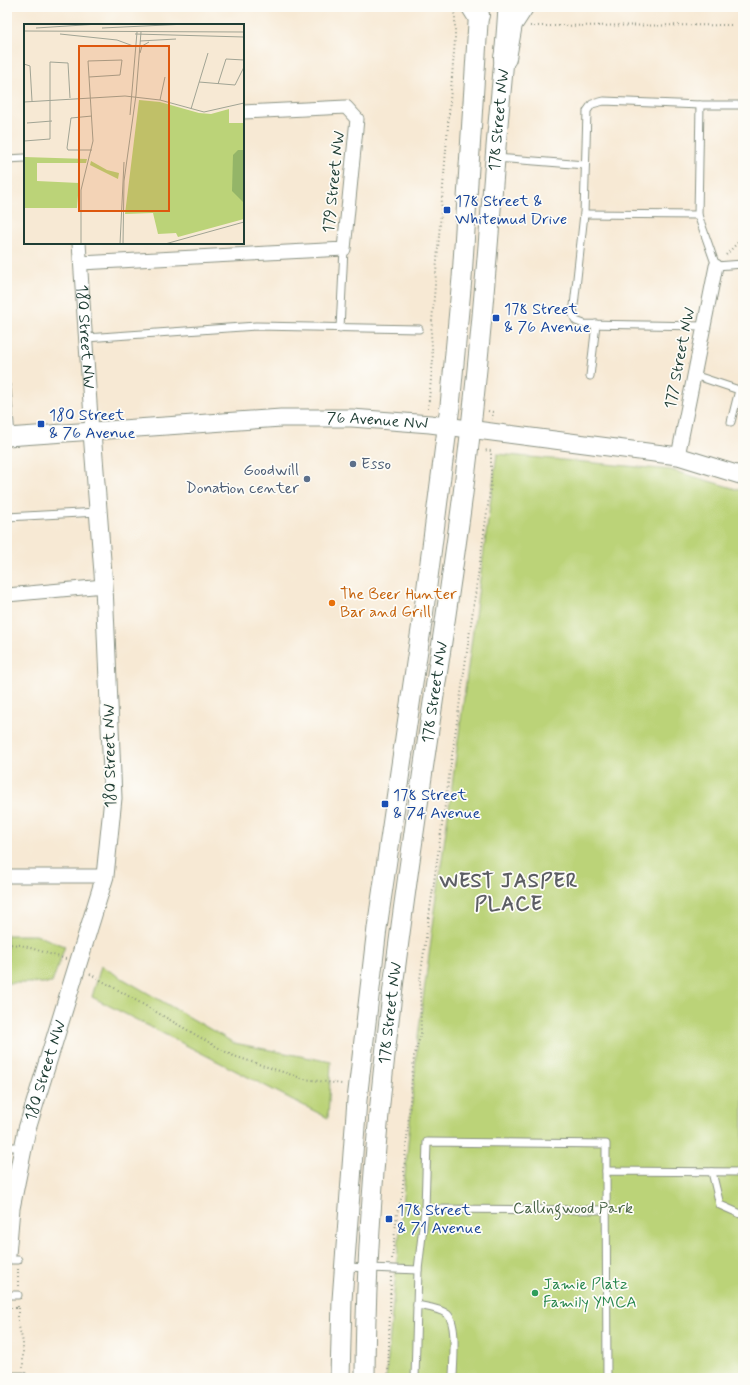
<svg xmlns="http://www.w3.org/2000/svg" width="750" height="1385" font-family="Mynerve,sans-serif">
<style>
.green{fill:#bbd378;stroke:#6d8856}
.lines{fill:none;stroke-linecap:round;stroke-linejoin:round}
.service-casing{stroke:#8b9384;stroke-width:9}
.minor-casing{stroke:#8b9384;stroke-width:15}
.tertiary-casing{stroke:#8b9384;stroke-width:19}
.secondary-casing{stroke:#8b9384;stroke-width:21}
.motorway-casing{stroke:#8b9384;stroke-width:24}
.path{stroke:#8b9384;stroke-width:2;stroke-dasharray:1 3;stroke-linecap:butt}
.service{stroke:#fff;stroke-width:7}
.minor{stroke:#fff;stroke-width:13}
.tertiary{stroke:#fff;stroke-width:17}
.secondary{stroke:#fff;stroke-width:19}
.motorway{stroke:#fff;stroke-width:22}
.transit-dot{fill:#1a4fb4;stroke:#fdfcf7;stroke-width:1.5}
.service-dot{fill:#5c6f8a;stroke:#fdfcf7;stroke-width:1.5}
.food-dot{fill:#e8710a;stroke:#fdfcf7;stroke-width:1.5}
.leisure-dot{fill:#2e9e5b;stroke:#fdfcf7;stroke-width:1.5}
.labels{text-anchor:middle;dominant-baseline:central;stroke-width:3.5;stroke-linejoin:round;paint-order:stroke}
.street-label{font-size:16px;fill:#1f3d34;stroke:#fdfcf7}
.transit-label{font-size:16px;fill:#164399;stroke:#fdfcf7;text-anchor:start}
.service-label{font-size:16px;fill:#4e5e75;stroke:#fdfcf7;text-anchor:start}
.food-label{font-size:16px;fill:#c56008;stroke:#fdfcf7;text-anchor:start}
.park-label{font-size:16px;fill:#466245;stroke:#fdfcf7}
.leisure-label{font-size:16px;fill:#27864d;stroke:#fdfcf7;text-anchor:start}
.district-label{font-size:20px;font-weight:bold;letter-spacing:1px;fill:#5c5e64;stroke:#fdfcf7}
.inset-road{fill:none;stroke:#a1a494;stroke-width:1}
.view{fill:#de580e;fill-opacity:0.15;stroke:#de580e;stroke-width:2}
.inset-edge{fill:none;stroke:#1f3d34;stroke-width:2}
</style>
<rect width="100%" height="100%" fill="#fdfcf7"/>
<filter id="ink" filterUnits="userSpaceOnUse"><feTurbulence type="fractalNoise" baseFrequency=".025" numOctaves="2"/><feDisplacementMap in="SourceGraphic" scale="8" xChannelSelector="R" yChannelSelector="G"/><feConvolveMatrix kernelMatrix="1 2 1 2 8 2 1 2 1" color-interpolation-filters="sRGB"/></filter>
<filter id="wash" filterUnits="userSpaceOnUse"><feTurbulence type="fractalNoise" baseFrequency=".012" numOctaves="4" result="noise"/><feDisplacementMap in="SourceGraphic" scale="16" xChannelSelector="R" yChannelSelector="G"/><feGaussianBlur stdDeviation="0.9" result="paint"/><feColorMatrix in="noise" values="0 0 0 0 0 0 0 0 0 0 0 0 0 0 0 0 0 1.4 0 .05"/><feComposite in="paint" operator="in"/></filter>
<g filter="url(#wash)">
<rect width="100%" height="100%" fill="#f7e9d4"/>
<g class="green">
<polygon points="497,454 671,470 743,491 743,1378 386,1378 418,1036"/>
<polygon points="7,935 36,935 65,946 52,983 7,983"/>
<polygon points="101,966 234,1043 331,1062 328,1118 92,997"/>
</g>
</g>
<g filter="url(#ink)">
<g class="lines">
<g class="service-casing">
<g id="service">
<polyline points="700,105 604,101 592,104 587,111 584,214 573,315 576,321 584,324 704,326"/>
<polyline points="743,105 700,105 698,215 716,266 743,264"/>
<polyline points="496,158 585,165"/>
<polyline points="7,159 25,158"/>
<polyline points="584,214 698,215"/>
<polyline points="340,328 344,249"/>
<polyline points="86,338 256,326 419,329"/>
<polyline points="694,375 739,390 731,422"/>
<polyline points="590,376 596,324"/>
<polyline points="7,387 11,436"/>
<polyline points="7,517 98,512"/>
<polyline points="7,1147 23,1147"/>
<polyline points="712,1172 720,1205 743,1215"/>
<polyline points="425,1209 606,1210"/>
<polyline points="7,1260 18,1260"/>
<polyline points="346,1267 418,1270 425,1209 427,1142 606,1144 606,1171"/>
<polyline points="7,1295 18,1295"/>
<path d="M 417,1305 C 427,1307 439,1308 447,1314 C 458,1323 453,1363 453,1378"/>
<polyline points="7,1376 23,1376"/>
<polyline points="415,1378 418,1270"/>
<polyline points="607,1378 606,1171 743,1172"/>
</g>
</g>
<g class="minor-casing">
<g id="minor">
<path id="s1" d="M 79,243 L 92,432"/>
<polyline points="81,263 344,249 357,119 346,107 243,112"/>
<polyline points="678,456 716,266"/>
<polyline points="7,595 104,586"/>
<polyline points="7,876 105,876"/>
</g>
</g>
<g class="tertiary-casing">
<g id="tertiary">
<path id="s2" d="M 7,437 L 281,418 L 352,418 L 430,424 L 678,456 L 743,476"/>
<path id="s3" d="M 7,1255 L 11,1208 L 27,1129 L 105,876 L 113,798 L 104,586 L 92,432"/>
</g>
</g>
<g class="secondary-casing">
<g id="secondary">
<polyline points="340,1378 342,1300 357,1100 377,928 424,609 450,406 462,278 479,7"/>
<path id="s4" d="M 365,1378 C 366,1096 418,817 457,538 C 475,412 485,286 495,159 C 499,108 505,58 508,7"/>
</g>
</g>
<g class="motorway-casing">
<g id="motorway">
<polyline points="473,7 478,15"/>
<polyline points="505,58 511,24 522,7"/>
</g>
</g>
<g class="path">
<polyline points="530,26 743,25"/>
<polyline points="726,255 743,237"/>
<polyline points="428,409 433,360 431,334 455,40 455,16 452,7"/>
<polyline points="488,411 493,412 492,419"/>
<polyline points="7,944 21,945 66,959"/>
<polyline points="90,974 231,1055 304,1079 342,1084"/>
<polyline points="392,1259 397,1213 402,1196 414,1056 421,1034 420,979 491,484 491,451 483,450"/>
<polyline points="18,1286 18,1268"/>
<polyline points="7,1308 18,1308 18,1304"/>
<polyline points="18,1308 18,1323 23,1342 23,1368"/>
<polyline points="388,1378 391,1277"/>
</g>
<use href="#service" class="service"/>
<use href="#minor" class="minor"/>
<use href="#tertiary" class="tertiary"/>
<use href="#secondary" class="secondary"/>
<use href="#motorway" class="motorway"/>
</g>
</g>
<g class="transit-dot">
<rect x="443" y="206" width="8" height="8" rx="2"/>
<rect x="492" y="314" width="8" height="8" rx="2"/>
<rect x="37" y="420" width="8" height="8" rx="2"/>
<rect x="381" y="800" width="8" height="8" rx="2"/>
<rect x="385" y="1215" width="8" height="8" rx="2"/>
</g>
<g class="service-dot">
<circle cx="353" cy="464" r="4"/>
<circle cx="307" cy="479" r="4"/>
</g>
<circle class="food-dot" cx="332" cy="603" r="4"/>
<circle class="leisure-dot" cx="535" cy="1293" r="4"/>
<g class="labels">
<g class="street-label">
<text stroke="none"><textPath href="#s4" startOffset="1266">178 Street NW</textPath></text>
<text transform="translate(334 182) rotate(-84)">179 Street NW</text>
<text stroke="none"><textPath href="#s1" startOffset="94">180 Street NW</textPath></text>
<text transform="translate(680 358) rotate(-79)">177 Street NW</text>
<text stroke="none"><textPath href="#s2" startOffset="371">76 Avenue NW</textPath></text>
<text stroke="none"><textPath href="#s4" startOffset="690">178 Street NW</textPath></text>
<text transform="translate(110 756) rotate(-91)">180 Street NW</text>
<text stroke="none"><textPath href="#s4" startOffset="366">178 Street NW</textPath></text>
<text stroke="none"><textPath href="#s3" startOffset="189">180 Street NW</textPath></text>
</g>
<g class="transit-label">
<text x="455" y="201">178 Street &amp;<tspan x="455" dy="18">Whitemud Drive</tspan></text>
<text x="504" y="309">178 Street<tspan x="504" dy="18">&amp; 76 Avenue</tspan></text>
<text x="49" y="415">180 Street<tspan x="49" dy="18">&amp; 76 Avenue</tspan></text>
<text x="393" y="795">178 Street<tspan x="393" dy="18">&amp; 74 Avenue</tspan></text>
<text x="397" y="1210">178 Street<tspan x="397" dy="18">&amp; 71 Avenue</tspan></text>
</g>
<g class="service-label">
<text x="361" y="464">Esso</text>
<text x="299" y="470" text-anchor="end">Goodwill<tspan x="299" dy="18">Donation center</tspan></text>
</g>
<g class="food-label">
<text x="340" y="594">The Beer Hunter<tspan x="340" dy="18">Bar and Grill</tspan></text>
</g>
<g class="park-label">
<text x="573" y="1208">Callingwood Park</text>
</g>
<g class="leisure-label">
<text x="543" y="1284">Jamie Platz<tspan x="543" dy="18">Family YMCA</tspan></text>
</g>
<g class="district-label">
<text x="509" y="881">WEST JASPER<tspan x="509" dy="23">PLACE</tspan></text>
</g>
</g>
<g transform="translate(24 24)">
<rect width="220" height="220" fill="#f7e9d4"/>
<path d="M 115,76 L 136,78 L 175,89 L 187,90 L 205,85 L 205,99 L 220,99 L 220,195 L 154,213 L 152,209 L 134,210 L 129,189 L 101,190 ZM 0,133 L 63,135 L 62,139 L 13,139 L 13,157 L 55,159 L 53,184 L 0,184 ZM 67,137 L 83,146 L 95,149 L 94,155 L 66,141 Z" fill="#bbd378"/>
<path d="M 214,126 L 220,126 L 220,179 L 208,167 L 209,131 Z" fill="#94b568"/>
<path class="inset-road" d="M 177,0 L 211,0M 12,4 L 75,0M 78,4 L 163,0M 0,7 L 220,8M 36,10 L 93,16 L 112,23M 111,10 L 220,13M 116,17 L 152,15M 116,29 L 118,22 L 125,18M 0,40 L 6,42 L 8,77M 175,58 L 211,61 L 220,43M 194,60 L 202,35 L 220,36M 136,76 L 141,53M 0,78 L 101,72 L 136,76 L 180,88 L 220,79M 167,85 L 184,29M 106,91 L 113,8M 68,92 L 47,94 L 43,124 L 44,126 L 68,126M 3,99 L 28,97M 0,117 L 26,115 L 26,38 L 44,39 L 46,74M 57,220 L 57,166 L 69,117 L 64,37 L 98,36 L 96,51 L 65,53M 96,220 L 100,138M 99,220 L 100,157 L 112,71 L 117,8M 141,220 L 220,198"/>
<path class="view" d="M 55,22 L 145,22 L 145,187 L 55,187 Z"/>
<rect width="220" height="220" class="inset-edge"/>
</g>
<rect width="750" height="1385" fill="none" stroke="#fdfcf7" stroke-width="24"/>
</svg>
